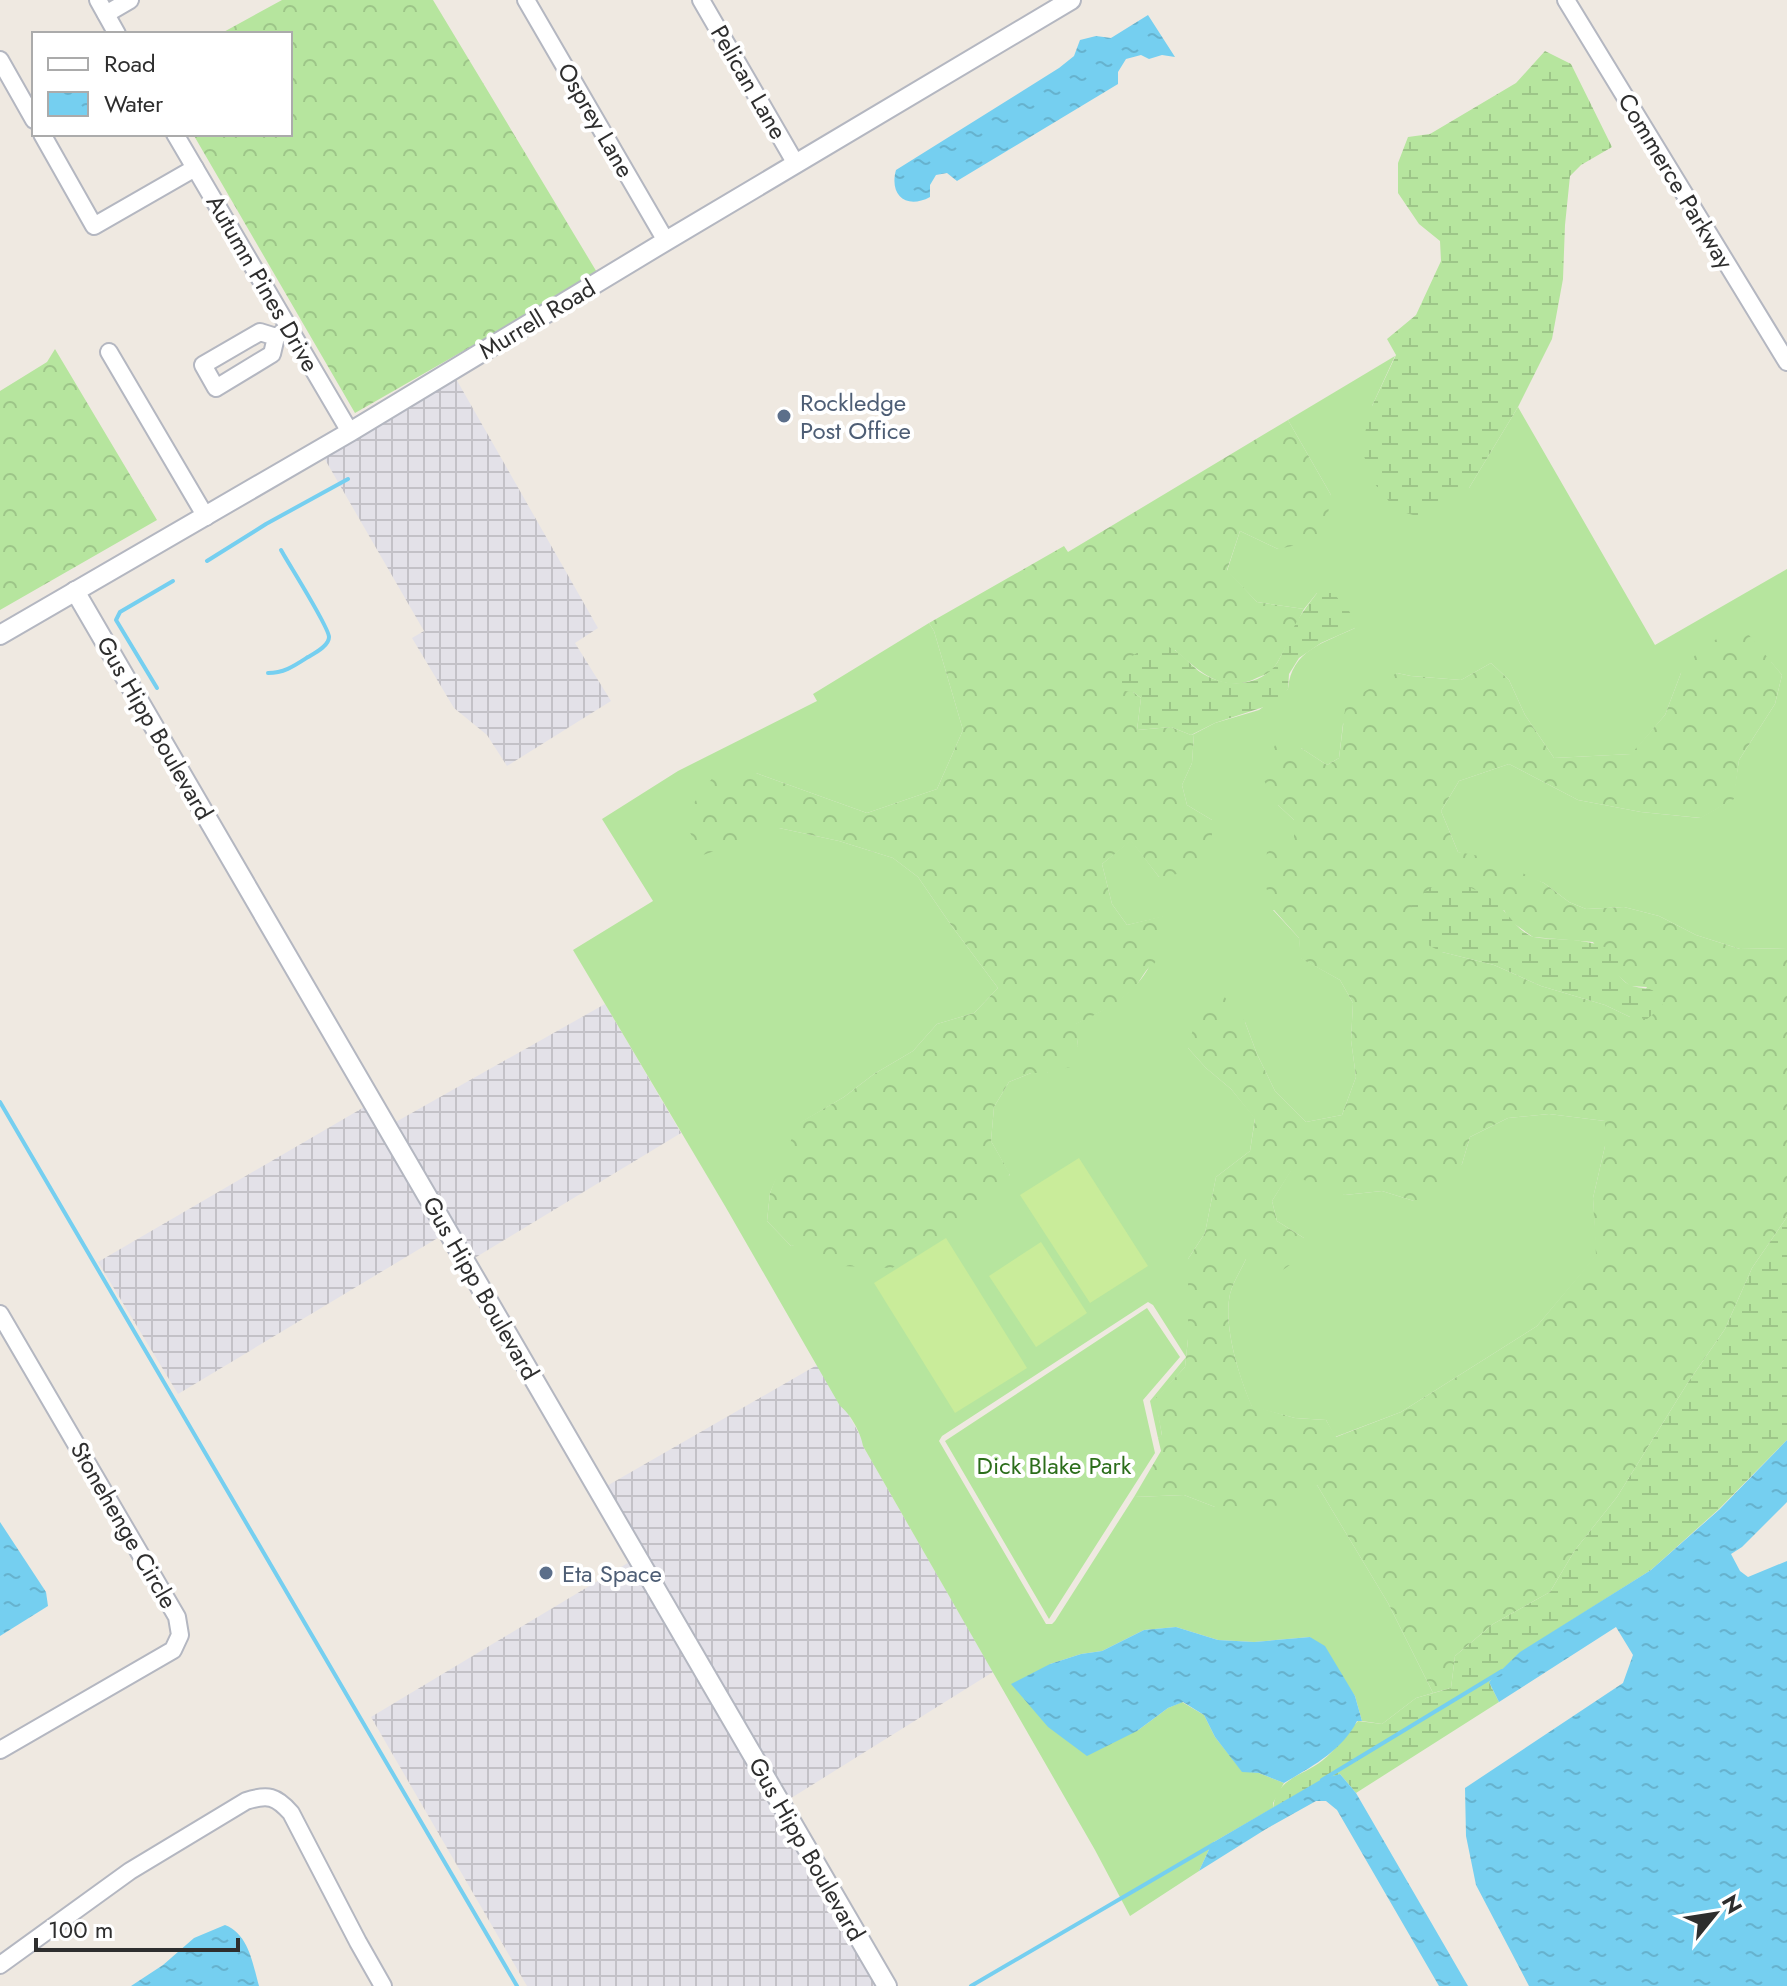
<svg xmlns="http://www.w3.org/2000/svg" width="1787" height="1986" font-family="Jost,sans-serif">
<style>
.industrial{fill:url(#industrial-grid)}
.grass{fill:#b6e59e}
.forest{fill:url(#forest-crowns);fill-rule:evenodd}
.wetland{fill:url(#wetland-marsh)}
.pitch{fill:#c9ec9a}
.water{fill:url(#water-ripples)}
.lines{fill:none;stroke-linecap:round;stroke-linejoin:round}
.stream{stroke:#75cff0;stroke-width:4}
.minor-casing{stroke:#b4b7c1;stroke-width:20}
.tertiary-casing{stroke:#b4b7c1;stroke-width:22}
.minor{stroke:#fff;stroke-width:16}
.tertiary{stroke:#fff;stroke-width:18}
.service-dot{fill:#5c6f8a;stroke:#fff;stroke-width:3}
.labels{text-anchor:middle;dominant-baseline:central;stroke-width:8;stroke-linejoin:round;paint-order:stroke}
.street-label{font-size:24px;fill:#2e2e2e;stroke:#fff}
.service-label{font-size:24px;fill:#4e5e75;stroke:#fff;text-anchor:start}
.park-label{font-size:24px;fill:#2c6e1b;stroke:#fff}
</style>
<defs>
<pattern id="industrial-grid" width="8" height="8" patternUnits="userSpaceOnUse" patternTransform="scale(2)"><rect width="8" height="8" fill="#e3e1e8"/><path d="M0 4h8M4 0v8" fill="none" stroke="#c3c1c7"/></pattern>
<pattern id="forest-crowns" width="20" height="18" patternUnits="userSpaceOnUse" patternTransform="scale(2)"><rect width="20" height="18" fill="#b6e59e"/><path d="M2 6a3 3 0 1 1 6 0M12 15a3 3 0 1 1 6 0" fill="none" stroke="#9dc588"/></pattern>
<pattern id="wetland-marsh" width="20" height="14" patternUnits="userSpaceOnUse" patternTransform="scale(2)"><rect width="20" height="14" fill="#b6e59e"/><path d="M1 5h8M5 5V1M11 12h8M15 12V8" fill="none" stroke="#9dc588"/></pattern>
<pattern id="water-ripples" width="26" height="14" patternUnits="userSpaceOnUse" patternTransform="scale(2)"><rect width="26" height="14" fill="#75cff0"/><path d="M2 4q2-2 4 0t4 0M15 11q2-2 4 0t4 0" fill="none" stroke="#66b2ce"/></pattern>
</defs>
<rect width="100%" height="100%" fill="#efe9e1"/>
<g class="industrial">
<polygon points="455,377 598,628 575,643 611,701 507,766 487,735 454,708 412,638 424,631 323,456"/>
<polygon points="605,1004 681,1133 473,1259 394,1123"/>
<polygon points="366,1106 441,1236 178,1394 98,1262"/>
<polygon points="817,1365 840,1405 846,1410 862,1439 863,1446 993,1672 788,1800 605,1487"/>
<polygon points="631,1561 878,1986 527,1986 371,1717"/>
</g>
<g class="grass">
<path d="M 1395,356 L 1372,406 L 1469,488 L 1518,407 L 1655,645 L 1787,569 L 1787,948 L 1740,949 L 1696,935 L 1659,916 L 1624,907 L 1586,909 L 1569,902 L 1544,883 L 1458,852 L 1441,811 L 1459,781 L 1509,764 L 1578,800 L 1641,812 L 1700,818 L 1733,799 L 1739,760 L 1775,704 L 1782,675 L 1771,662 L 1681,673 L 1665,715 L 1632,754 L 1554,758 L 1525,715 L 1509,680 L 1491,663 L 1461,680 L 1411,676 L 1397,673 L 1343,724 L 1339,758 L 1327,765 L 1301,748 L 1278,805 L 1294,820 L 1294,845 L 1273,910 L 1299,938 L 1301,958 L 1340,980 L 1353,1003 L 1351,1040 L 1356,1077 L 1342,1115 L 1306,1122 L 1275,1091 L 1257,1054 L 1245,1022 L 1188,1048 L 1206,1068 L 1231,1089 L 1255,1118 L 1250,1151 L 1216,1177 L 1205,1233 L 1188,1259 L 1188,1339 L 1185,1367 L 1156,1399 L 1162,1436 L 1158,1438 L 1150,1401 L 1186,1357 L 1153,1305 L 1148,1302 L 942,1436 L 939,1441 L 1046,1624 L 1052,1624 L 1055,1621 L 1134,1497 L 1184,1495 L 1215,1507 L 1317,1485 L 1388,1603 L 1433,1693 L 1416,1698 L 1382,1724 L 1362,1721 L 1355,1696 L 1310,1637 L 1254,1642 L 1218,1640 L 1176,1627 L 1144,1630 L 1102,1651 L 1081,1654 L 1050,1664 L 1137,1731 L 1168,1708 L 1182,1702 L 1204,1715 L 1215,1737 L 1242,1771 L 1259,1773 L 1284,1783 L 1273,1803 L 1273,1808 L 1212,1843 L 1199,1871 L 1130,1916 L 1095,1850 L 863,1446 C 861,1433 850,1413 840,1406 L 725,1206 L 573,950 L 653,901 L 602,819 L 678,771 L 817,701 L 813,694 L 929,623 L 934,631 L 963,730 L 937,789 L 867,813 L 756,773 L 779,828 L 839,841 L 893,858 L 918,877 L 951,925 L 998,988 L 974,1013 L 937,1024 L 913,1051 L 874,1074 L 844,1097 L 800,1123 L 770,1193 L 767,1221 L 791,1246 L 1010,1175 L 991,1141 L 994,1107 L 1009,1082 L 1031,1073 L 1047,1073 L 1078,1046 L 1075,1024 C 1104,1010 1135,995 1150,965 C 1157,950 1161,932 1166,916 L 1127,925 L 1112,904 L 1102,864 L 1131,840 L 1159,877 L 1212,820 L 1187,805 L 1182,785 L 1192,763 L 1194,734 L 1215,723 L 1259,710 L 1288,689 C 1291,650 1324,643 1355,628 L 1317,593 L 1304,609 L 1257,602 L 1227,571 L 1240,531 L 1278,549 L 1331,495 L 1288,420 Z"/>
<path d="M 1549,1114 L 1605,1121 L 1605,1146 L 1593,1198 L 1597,1255 L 1537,1326 L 1401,1412 L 1335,1437 L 1326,1420 L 1295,1418 L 1252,1407 C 1239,1377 1223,1326 1230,1294 C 1233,1282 1241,1270 1246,1259 L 1304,1238 L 1277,1221 L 1272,1201 L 1291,1170 L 1345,1195 L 1382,1191 L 1414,1201 L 1462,1164 L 1470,1137 L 1508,1118 Z"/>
<polygon points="1147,1308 1180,1357 1143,1400 1155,1453 1049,1619 945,1441"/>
</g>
<g class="forest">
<polygon points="282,0 433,0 598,274 355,413 193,134 290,134 290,34 220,34"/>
<polygon points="55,349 157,520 0,610 0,391 47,362"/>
<path d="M 1288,420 L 1331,495 L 1324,539 L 1278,549 L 1240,531 L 1227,570 L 1257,602 L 1304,609 C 1297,622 1280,663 1271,671 C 1268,674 1263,675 1259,677 C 1224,695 1201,673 1175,650 L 1133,692 L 1141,698 L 1137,730 L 1171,727 L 1191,735 L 1194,734 L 1192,763 L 1182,785 L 1187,805 L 1212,820 L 1212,843 L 1183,873 L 1159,877 L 1131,841 L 1102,864 L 1112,904 L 1127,925 L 1167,915 L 1155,963 C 1145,968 1142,979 1135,987 C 1118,1004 1097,1014 1076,1024 L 1078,1046 L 1070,1067 L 1047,1073 L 1031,1073 L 1009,1082 L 994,1107 L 991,1141 L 1010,1174 L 991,1200 L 919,1252 L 892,1268 L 842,1266 L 808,1247 L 809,1243 L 791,1246 L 767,1221 L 770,1193 L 786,1151 L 799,1123 L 844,1097 L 874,1074 L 913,1051 L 937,1024 L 974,1013 L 998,988 L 951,925 L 918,877 L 893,858 L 839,841 L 779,828 L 703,855 L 682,819 L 716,773 L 756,773 L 867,813 L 937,789 L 963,730 L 934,631 L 929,623 L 1064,546 L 1068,552 Z"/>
<path d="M 1744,629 L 1782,675 L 1775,704 L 1739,760 L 1734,799 L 1701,818 L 1641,812 L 1578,800 L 1509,764 L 1459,781 L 1441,811 L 1458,852 L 1490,858 L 1544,883 L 1569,902 L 1586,909 L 1624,907 L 1659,916 L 1696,935 L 1740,949 L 1787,948 L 1787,1217 L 1752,1268 L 1725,1329 L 1687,1384 L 1617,1497 L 1575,1550 L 1550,1592 L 1493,1624 L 1455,1656 L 1451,1688 L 1433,1693 L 1388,1603 L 1317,1485 L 1297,1502 L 1258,1509 L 1215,1507 L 1184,1495 L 1134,1497 L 1161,1451 L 1158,1438 L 1162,1435 L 1155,1399 L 1185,1367 L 1188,1339 L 1188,1259 L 1205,1233 L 1216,1177 L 1250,1151 L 1255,1119 L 1231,1089 L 1206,1068 L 1188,1048 C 1194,1026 1198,1001 1223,995 L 1245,1022 L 1257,1054 L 1275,1091 L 1306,1122 L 1342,1115 L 1356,1077 L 1351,1040 L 1353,1003 L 1340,980 L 1300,958 L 1299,938 L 1274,910 L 1271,910 L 1264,876 L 1267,852 L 1285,844 L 1294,844 L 1294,820 L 1278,805 L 1259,772 L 1277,742 L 1301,748 L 1327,765 L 1339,758 L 1346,702 L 1397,673 L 1411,676 L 1461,680 L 1491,663 L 1509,680 L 1525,715 L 1554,758 L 1631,754 L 1665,715 L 1681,673 L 1704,644 ZM 1504,910 L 1509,920 L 1533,937 L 1593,942 L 1616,974 L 1630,986 L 1647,987 L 1630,1017 L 1605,1005 L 1541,986 L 1494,965 L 1442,952 ZM 1549,1114 L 1605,1121 L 1605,1146 L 1593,1198 L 1596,1255 L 1537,1326 L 1401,1412 L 1336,1437 L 1326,1420 L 1295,1418 L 1252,1406 C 1239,1377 1223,1326 1230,1294 C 1233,1282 1241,1270 1246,1259 L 1280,1272 L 1301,1257 L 1304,1238 L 1277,1221 L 1272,1201 L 1291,1171 L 1319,1190 L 1345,1195 L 1382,1191 L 1414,1201 L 1435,1203 L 1462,1164 L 1470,1137 L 1508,1118 Z"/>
</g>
<g class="wetland">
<polygon points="1545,51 1571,64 1612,147 1581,165 1570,176 1565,225 1563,279 1552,339 1518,407 1469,488 1423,518 1396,510 1374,483 1361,448 1372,406 1396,355 1387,339 1416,315 1441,261 1440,241 1419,224 1398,193 1398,163 1408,137 1430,134 1516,83"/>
<path d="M 1317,593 L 1332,593 C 1343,602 1354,613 1355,628 L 1321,643 L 1299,658 L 1289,674 L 1288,689 L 1276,703 L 1215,723 L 1191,735 L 1171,727 L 1137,730 L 1141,698 L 1133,692 L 1125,691 L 1119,681 L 1118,668 C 1130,658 1144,644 1160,645 C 1177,646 1188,663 1200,672 C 1221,686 1249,688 1269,672 C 1281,663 1286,642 1293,629 C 1299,616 1308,605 1317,593 Z"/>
<path d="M 1438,883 C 1462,882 1488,891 1504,911 C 1512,920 1520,931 1531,936 C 1538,939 1548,938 1556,939 C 1580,940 1601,942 1621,956 L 1620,966 L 1617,974 C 1621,978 1626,984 1632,986 C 1653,991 1652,984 1663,1006 L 1647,1019 L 1630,1017 L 1605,1005 L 1541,986 L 1494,965 L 1442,952 L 1428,945 L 1411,906 L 1421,895 Z"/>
<path d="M 1787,1217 L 1787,1440 L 1719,1509 L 1651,1570 L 1520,1653 L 1489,1682 L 1499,1702 L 1356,1793 L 1340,1774 L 1273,1808 C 1277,1777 1302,1777 1323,1760 C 1336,1750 1346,1733 1358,1721 L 1382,1724 L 1416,1698 L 1451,1688 L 1455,1656 L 1493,1624 L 1550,1592 L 1575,1550 L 1617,1497 L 1687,1384 L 1725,1329 L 1752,1268 Z"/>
</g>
<g class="pitch">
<polygon points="1079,1158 1148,1266 1090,1303 1020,1195"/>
<polygon points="946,1238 1027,1368 955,1413 874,1283"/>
<polygon points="1041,1242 1087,1313 1036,1347 989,1276"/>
</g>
<g class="water">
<path d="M 1148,15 L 1175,57 L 1162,55 L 1149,59 L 1141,55 L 1126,59 L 1118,72 L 1118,84 L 957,181 L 947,173 L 936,175 L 930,185 L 930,197 C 906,210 889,195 896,170 L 1059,68 L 1074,56 L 1080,40 L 1096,36 L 1111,38 Z"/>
<polygon points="1787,1440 1787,1502 1742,1547 1731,1554 1740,1571 1748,1577 1787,1561 1787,1986 1529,1986 1476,1885 1466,1836 1465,1788 1623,1683 1633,1655 1616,1627 1499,1702 1489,1682 1520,1652 1651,1570 1720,1509"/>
<polygon points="0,1522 46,1592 48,1606 0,1636"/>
<path d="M 1176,1627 L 1218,1640 L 1254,1642 L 1310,1637 L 1325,1646 L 1355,1696 L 1362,1721 L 1357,1721 C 1342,1751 1311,1767 1284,1783 L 1259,1773 L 1242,1772 L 1215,1737 L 1204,1715 L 1183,1702 L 1168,1708 L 1137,1731 L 1087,1756 L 1048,1727 L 1011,1684 L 1050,1664 L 1081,1654 L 1102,1651 L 1144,1630 Z"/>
<polygon points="1340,1774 1356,1793 1468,1986 1439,1986 1337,1810 1326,1801 1316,1801 1266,1829 1199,1871 1212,1843 1322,1779"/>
<path d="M 225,1925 C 249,1934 253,1965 259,1986 L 131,1986 L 163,1965 L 194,1938 Z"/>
</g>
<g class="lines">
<g class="stream">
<polyline points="207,561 266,524 348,479"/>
<path d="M 268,673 C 284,673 294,666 308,657 C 315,653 329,646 329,637 C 329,627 288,563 281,550"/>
<polyline points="157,688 116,620 120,612 173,581"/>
<polyline points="0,1102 517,1986"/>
<polyline points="1322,1780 1502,1671"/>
<polyline points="971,1986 1214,1844"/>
</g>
<g class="minor-casing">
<g id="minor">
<polyline points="98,0 117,34"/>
<polyline points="526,0 666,241"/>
<polyline points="701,0 796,164"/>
<polyline points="1566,0 1787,362"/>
<polyline points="106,14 130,0"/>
<polyline points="0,60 34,120"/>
<polyline points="42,134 94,226 195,168"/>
<polyline points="175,134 350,432"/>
<polyline points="276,337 260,332 203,365 216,388 272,354 276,337 289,328"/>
<polyline points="109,352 206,517"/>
<polyline points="0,1314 177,1617 180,1635 173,1650 0,1750"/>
<path d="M 0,1965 L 130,1871 L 246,1801 C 268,1794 276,1796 291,1813 L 358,1942 L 383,1986"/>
</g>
</g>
<g class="tertiary-casing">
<g id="tertiary">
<polyline points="75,591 887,1986"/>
<polyline points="0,635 350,432 666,241 1071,0"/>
</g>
</g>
<use href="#minor" class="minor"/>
<use href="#tertiary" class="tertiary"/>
</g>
<g class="service-dot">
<circle cx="784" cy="416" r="8"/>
<circle cx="546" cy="1573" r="8"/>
</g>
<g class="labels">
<g class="street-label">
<text transform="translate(749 82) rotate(60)">Pelican Lane</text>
<text transform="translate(596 120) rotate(60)">Osprey Lane</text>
<text transform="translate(1676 181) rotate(59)">Commerce Parkway</text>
<text transform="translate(263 283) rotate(60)">Autumn Pines Drive</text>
<text transform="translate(537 319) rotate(-31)">Murrell Road</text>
<text transform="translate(155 728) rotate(60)">Gus Hipp Boulevard</text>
<text transform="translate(481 1288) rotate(60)">Gus Hipp Boulevard</text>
<text transform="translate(124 1525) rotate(60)">Stonehenge Circle</text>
<text transform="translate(807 1849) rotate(60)">Gus Hipp Boulevard</text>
</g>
<g class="service-label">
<text x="800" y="402">Rockledge<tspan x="800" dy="28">Post Office</tspan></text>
<text x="562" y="1573">Eta Space</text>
</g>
<g class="park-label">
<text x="1054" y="1465">Dick Blake Park</text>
</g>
</g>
<rect x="32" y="32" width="260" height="104" fill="#ffffff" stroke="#ababab" stroke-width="2"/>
<rect x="48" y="58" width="40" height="12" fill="#ffffff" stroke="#ababab" stroke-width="2"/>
<text x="104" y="72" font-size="24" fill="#2e2e2e">Road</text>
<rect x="48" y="92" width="40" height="24" fill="url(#water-ripples)" stroke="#ababab" stroke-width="2"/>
<text x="104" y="112" font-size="24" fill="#2e2e2e">Water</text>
<g transform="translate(1715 1914) rotate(60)" stroke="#ffffff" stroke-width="6" paint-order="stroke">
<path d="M0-6L14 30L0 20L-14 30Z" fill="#2e2e2e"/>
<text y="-12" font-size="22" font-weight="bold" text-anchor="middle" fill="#2e2e2e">N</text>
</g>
<path d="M36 1938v12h202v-12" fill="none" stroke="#2e2e2e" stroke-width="4"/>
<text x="48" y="1938" font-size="24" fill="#2e2e2e" stroke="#ffffff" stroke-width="6" paint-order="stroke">100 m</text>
</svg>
